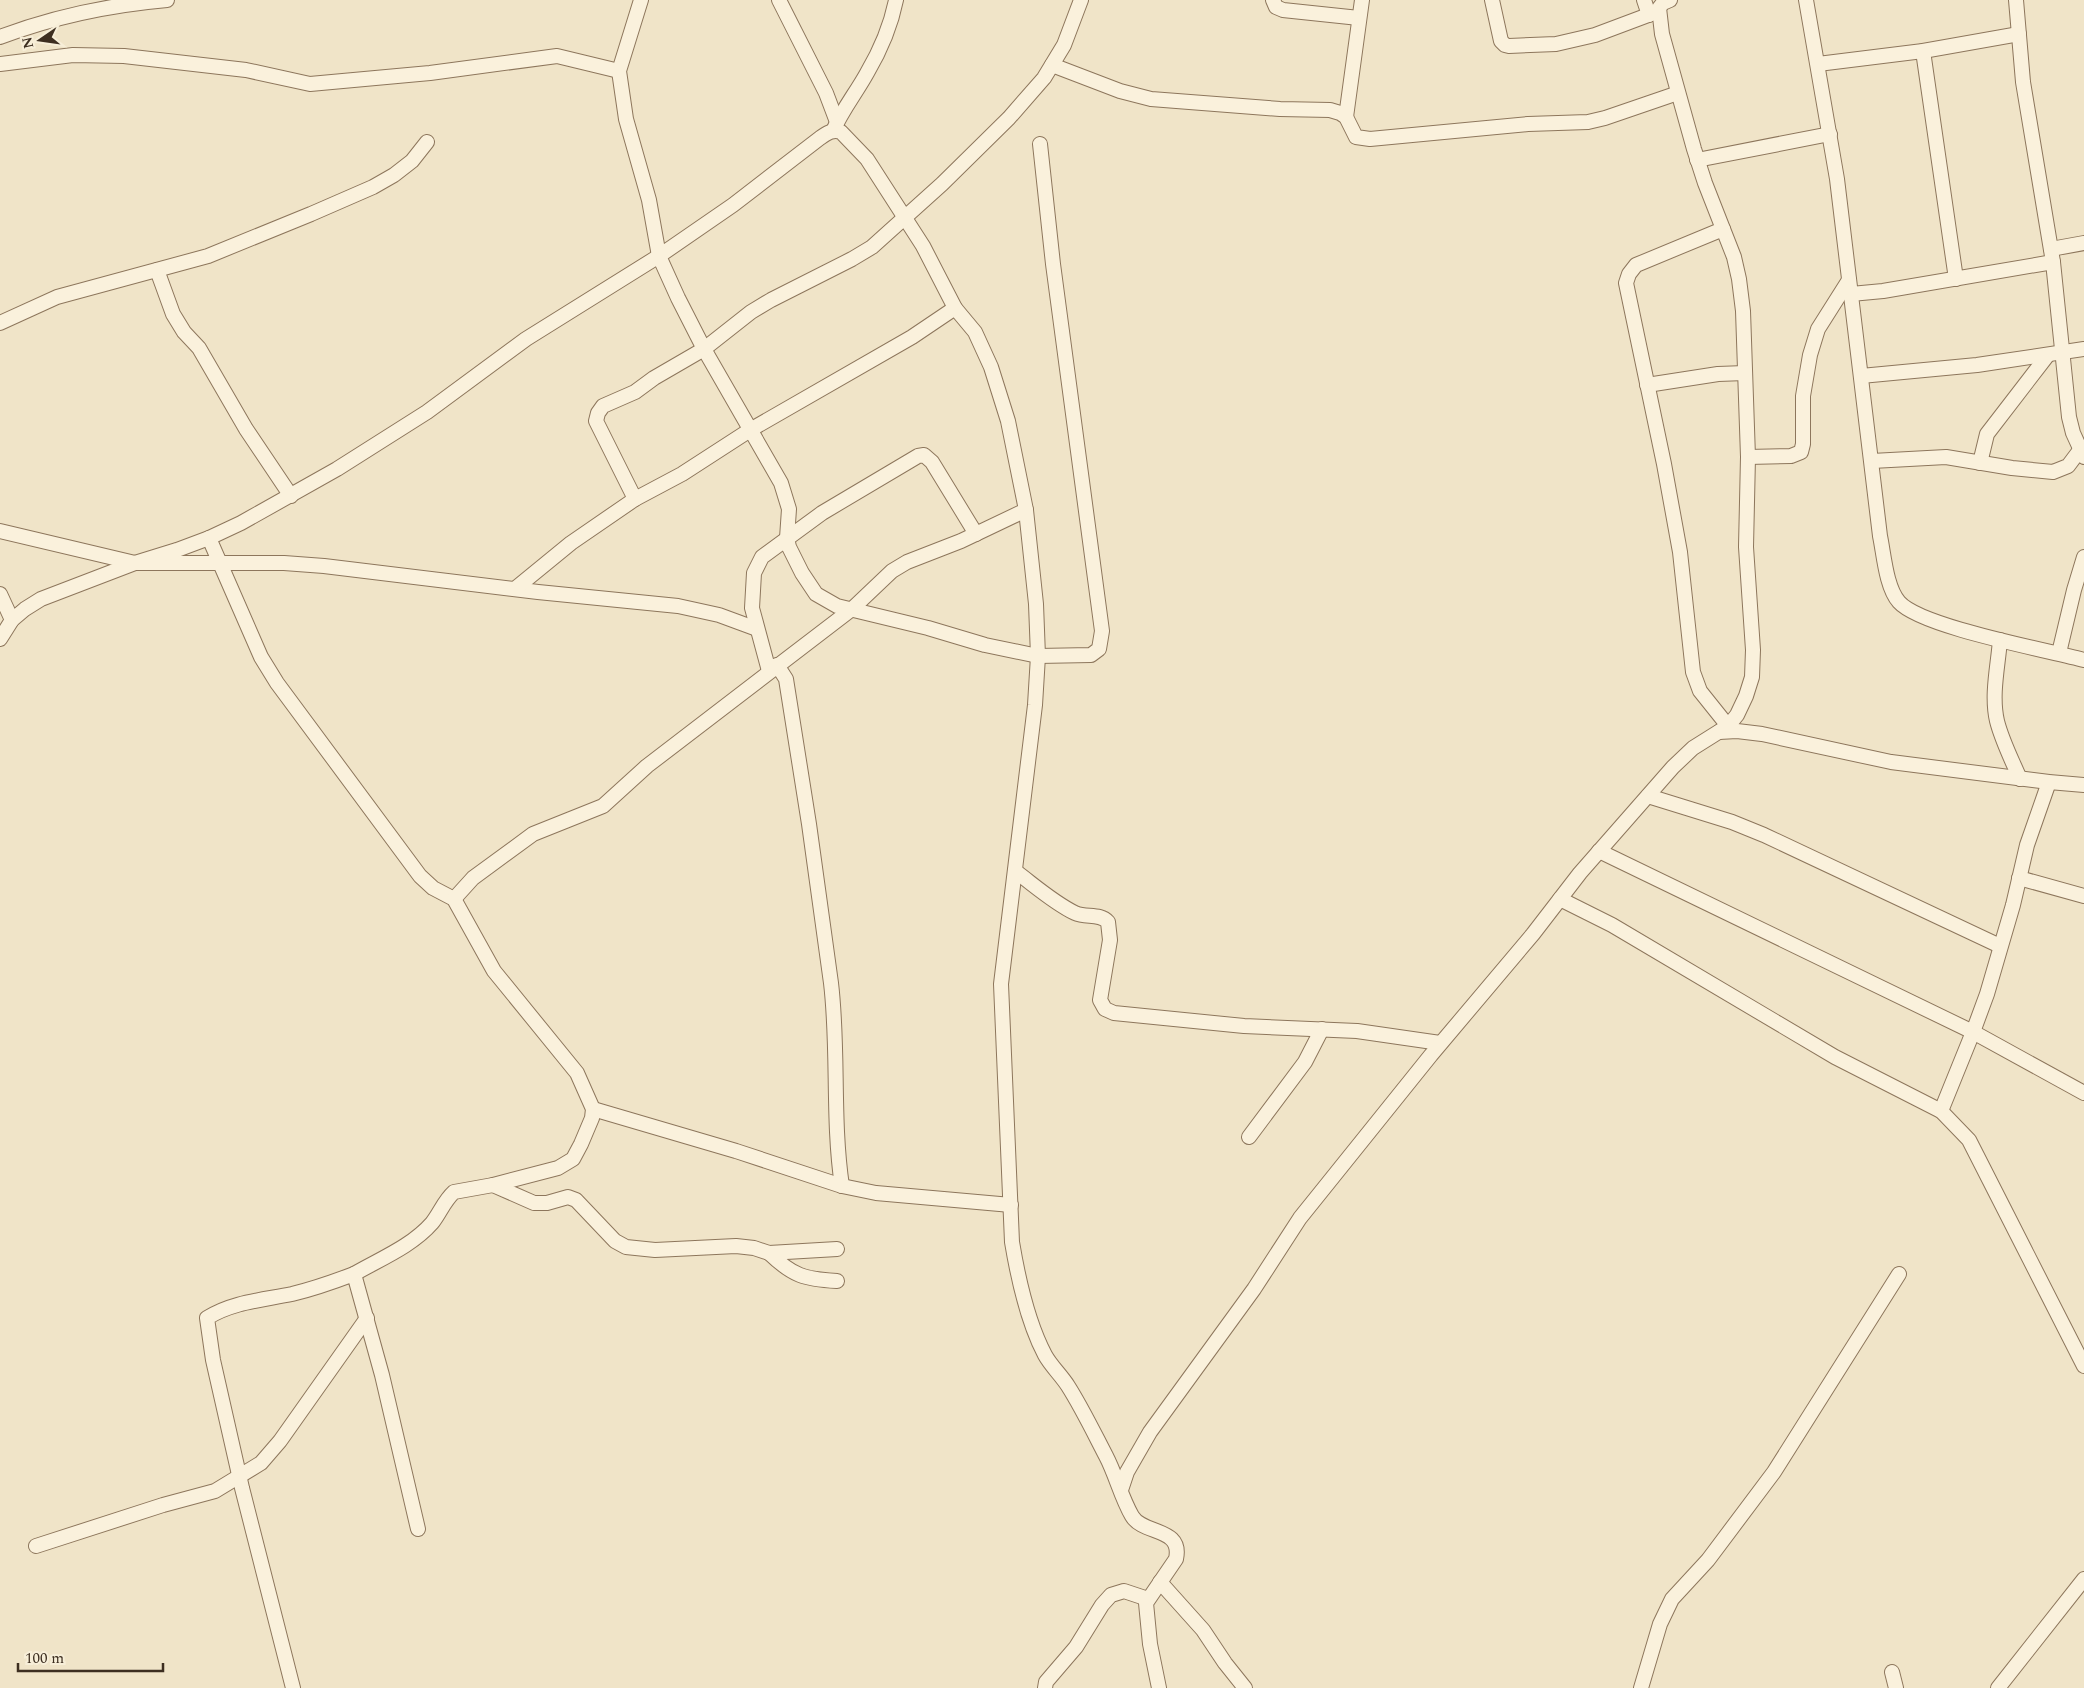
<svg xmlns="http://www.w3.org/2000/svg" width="2084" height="1688" font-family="Spectral,serif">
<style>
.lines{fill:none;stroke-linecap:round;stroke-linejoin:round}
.minor-casing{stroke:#8d765c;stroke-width:16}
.minor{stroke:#faf1dc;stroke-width:14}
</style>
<rect width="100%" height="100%" fill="#f0e4c8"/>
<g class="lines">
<g class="minor-casing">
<g id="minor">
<polyline points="641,0 619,71 626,119 649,200 659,256 678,298 704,349 781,483 789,509 787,538 789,547 802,573 816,594 837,606 928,628 985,645 1038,656 1091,655 1099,649 1102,631 1053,264 1040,144"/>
<polyline points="779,0 826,93 837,122"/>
<polyline points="1273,0 1276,7 1283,10 1359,18"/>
<polyline points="1492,0 1501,41 1505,45 1509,46 1556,44 1595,35 1659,11"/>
<polyline points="1644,0 1649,15"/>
<path d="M 1806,0 L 1837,179 L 1880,536 C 1884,555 1886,587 1899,602 C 1921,627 2047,650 2084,660"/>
<polyline points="2016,0 2023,82 2053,262 2069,417 2073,433 2084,457"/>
<path d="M 0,37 C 53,17 110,5 167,0"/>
<polyline points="1923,51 1956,279"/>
<polyline points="0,64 73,55 124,56 246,70 310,84 430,73 557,56 619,71"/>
<polyline points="1818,64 1923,51 2019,34"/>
<polyline points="1052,65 1120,91 1151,99 1280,109 1330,110 1340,113 1346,117 1356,137 1370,139 1528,124 1588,122 1605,118 1678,93"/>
<polyline points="1346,117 1362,0"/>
<path d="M 833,131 C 842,110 856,93 867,73 C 880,51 891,25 896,0"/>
<polyline points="1697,160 1830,134"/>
<polyline points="1723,229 1636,265 1629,274 1626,283 1664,464 1680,552 1693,672 1700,691 1728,726"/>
<polyline points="2051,249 2084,243"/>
<polyline points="157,270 173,314 184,332 199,348 246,429 291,496"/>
<polyline points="1851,294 1883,291 2053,262"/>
<polyline points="0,323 57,297 208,256 311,214 373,187 394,175 412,161 427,142"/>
<polyline points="1861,376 1977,365 2084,349"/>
<polyline points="1647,385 1718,374 1745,373"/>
<polyline points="1748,457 1791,456 1801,452 1803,444 1803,396 1810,355 1818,329 1849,280"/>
<polyline points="1872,461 1946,457 2012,468 2053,472 2068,466 2080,450"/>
<polyline points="1980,463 1987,434 2047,356"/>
<polyline points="635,499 596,421 598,413 603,406 635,392 654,378 704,349 751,312 771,300 852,259 872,247 942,184 1009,118 1044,78 1064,45 1081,0"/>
<polyline points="0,531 135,563 284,563 324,566 538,592 678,606 719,615 757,629"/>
<path d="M 209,538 L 261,657 L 277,683 L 420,876 L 433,888 L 454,899 L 494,971 L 577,1073 L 593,1109 L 592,1118 L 581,1144 L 573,1159 L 558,1168 L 493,1185 L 454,1192 C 444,1201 440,1213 432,1223 C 412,1246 380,1259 354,1274"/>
<polyline points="516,588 571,543 635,499 682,474 750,430 912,337 955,308"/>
<polyline points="0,594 12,620"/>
<path d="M 0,639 L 12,620 L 25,609 L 41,599 L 135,563 L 177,550 L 209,538 L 241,523 L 337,469 L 427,412 L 526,339 L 659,256 L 733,205 L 820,138 C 827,133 833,129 841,132 L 867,159 L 923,246 L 955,308 L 975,332 L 991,367 L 1008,421 L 1026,510 L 1036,604 L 1038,656 L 1035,705 L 1001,984 L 1012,1242 C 1018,1278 1028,1323 1045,1355 C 1051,1366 1061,1375 1068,1386 C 1082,1408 1094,1433 1106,1456 C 1116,1475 1121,1497 1132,1516 C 1143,1535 1183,1527 1176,1559 L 1146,1603 L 1150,1644 L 1159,1688"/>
<path d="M 2000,640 C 1998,666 1991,695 1997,721 C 2002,741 2012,760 2020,779"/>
<polyline points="2059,653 2074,590 2084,557"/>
<path d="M 777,665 L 786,679 L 809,824 L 831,983 C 839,1050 832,1119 842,1186"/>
<polyline points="769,671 752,608 754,573 762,557 822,513 918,456 924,455 932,462 976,534"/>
<polyline points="1719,732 1737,731 1762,734 1891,762 2049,782 2084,785"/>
<polyline points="1648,796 1732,822 1764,835 2000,946"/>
<polyline points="1599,851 1973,1032 2084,1093"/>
<path d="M 1015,871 C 1034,885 1054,903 1075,913 C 1086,918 1100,913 1108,922 L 1110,940 L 1100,1000 L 1105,1009 L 1114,1013 L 1244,1026 L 1357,1031 L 1440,1043"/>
<polyline points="2019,878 2084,896"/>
<polyline points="454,899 473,878 533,834 603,806 647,766 852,609 892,571 907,562 961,541 1026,510"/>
<polyline points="1560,899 1612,925 1835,1057 1941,1111 1969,1140 2084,1366"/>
<polyline points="593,1109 736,1151 842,1186 876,1193 1011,1205"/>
<polyline points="1941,1111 1973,1032 1987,994 2013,905 2027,845 2049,782"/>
<polyline points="1249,1137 1305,1062 1322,1029"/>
<polyline points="493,1185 534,1203 547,1203 568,1197 576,1200 615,1241 626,1247 655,1250 736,1246 754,1248 769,1253 837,1249"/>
<path d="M 769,1253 C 793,1276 804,1279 837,1281"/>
<polyline points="1121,1490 1127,1472 1150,1432 1254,1289 1300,1218 1431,1055 1533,934 1580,873 1673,767 1693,748 1728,726 1737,715 1746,696 1752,677 1753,650 1746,547 1748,457 1743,311 1739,279 1734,257 1705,183 1694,149 1662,34 1659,8 1663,3 1670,0"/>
<polyline points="36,1546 163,1505 215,1491 261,1463 280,1441 367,1318"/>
<polyline points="1160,1582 1203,1630 1225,1663 1245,1688"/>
<polyline points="1892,1672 1896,1688"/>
<path d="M 293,1688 L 242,1488 L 213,1360 L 207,1318 C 232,1302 263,1300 292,1294 C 313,1289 333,1282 354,1274 L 382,1375 L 418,1529"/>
<polyline points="1045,1688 1046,1682 1076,1647 1102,1605 1111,1595 1124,1591 1148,1599"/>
<polyline points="1641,1688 1660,1624 1672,1599 1708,1560 1774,1472 1899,1274"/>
<polyline points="1998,1688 2084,1579"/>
</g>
</g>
<use href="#minor" class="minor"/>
</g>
<g transform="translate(40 40) rotate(257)" stroke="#f7eed8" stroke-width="4" paint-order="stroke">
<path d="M0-4L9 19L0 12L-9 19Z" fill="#3d2e20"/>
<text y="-8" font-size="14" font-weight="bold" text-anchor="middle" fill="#3d2e20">N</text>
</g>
<path d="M18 1663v8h145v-8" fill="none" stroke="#3d2e20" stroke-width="2.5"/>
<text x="25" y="1663" font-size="15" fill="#3d2e20" stroke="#f7eed8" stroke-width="4" paint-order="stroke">100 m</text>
</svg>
